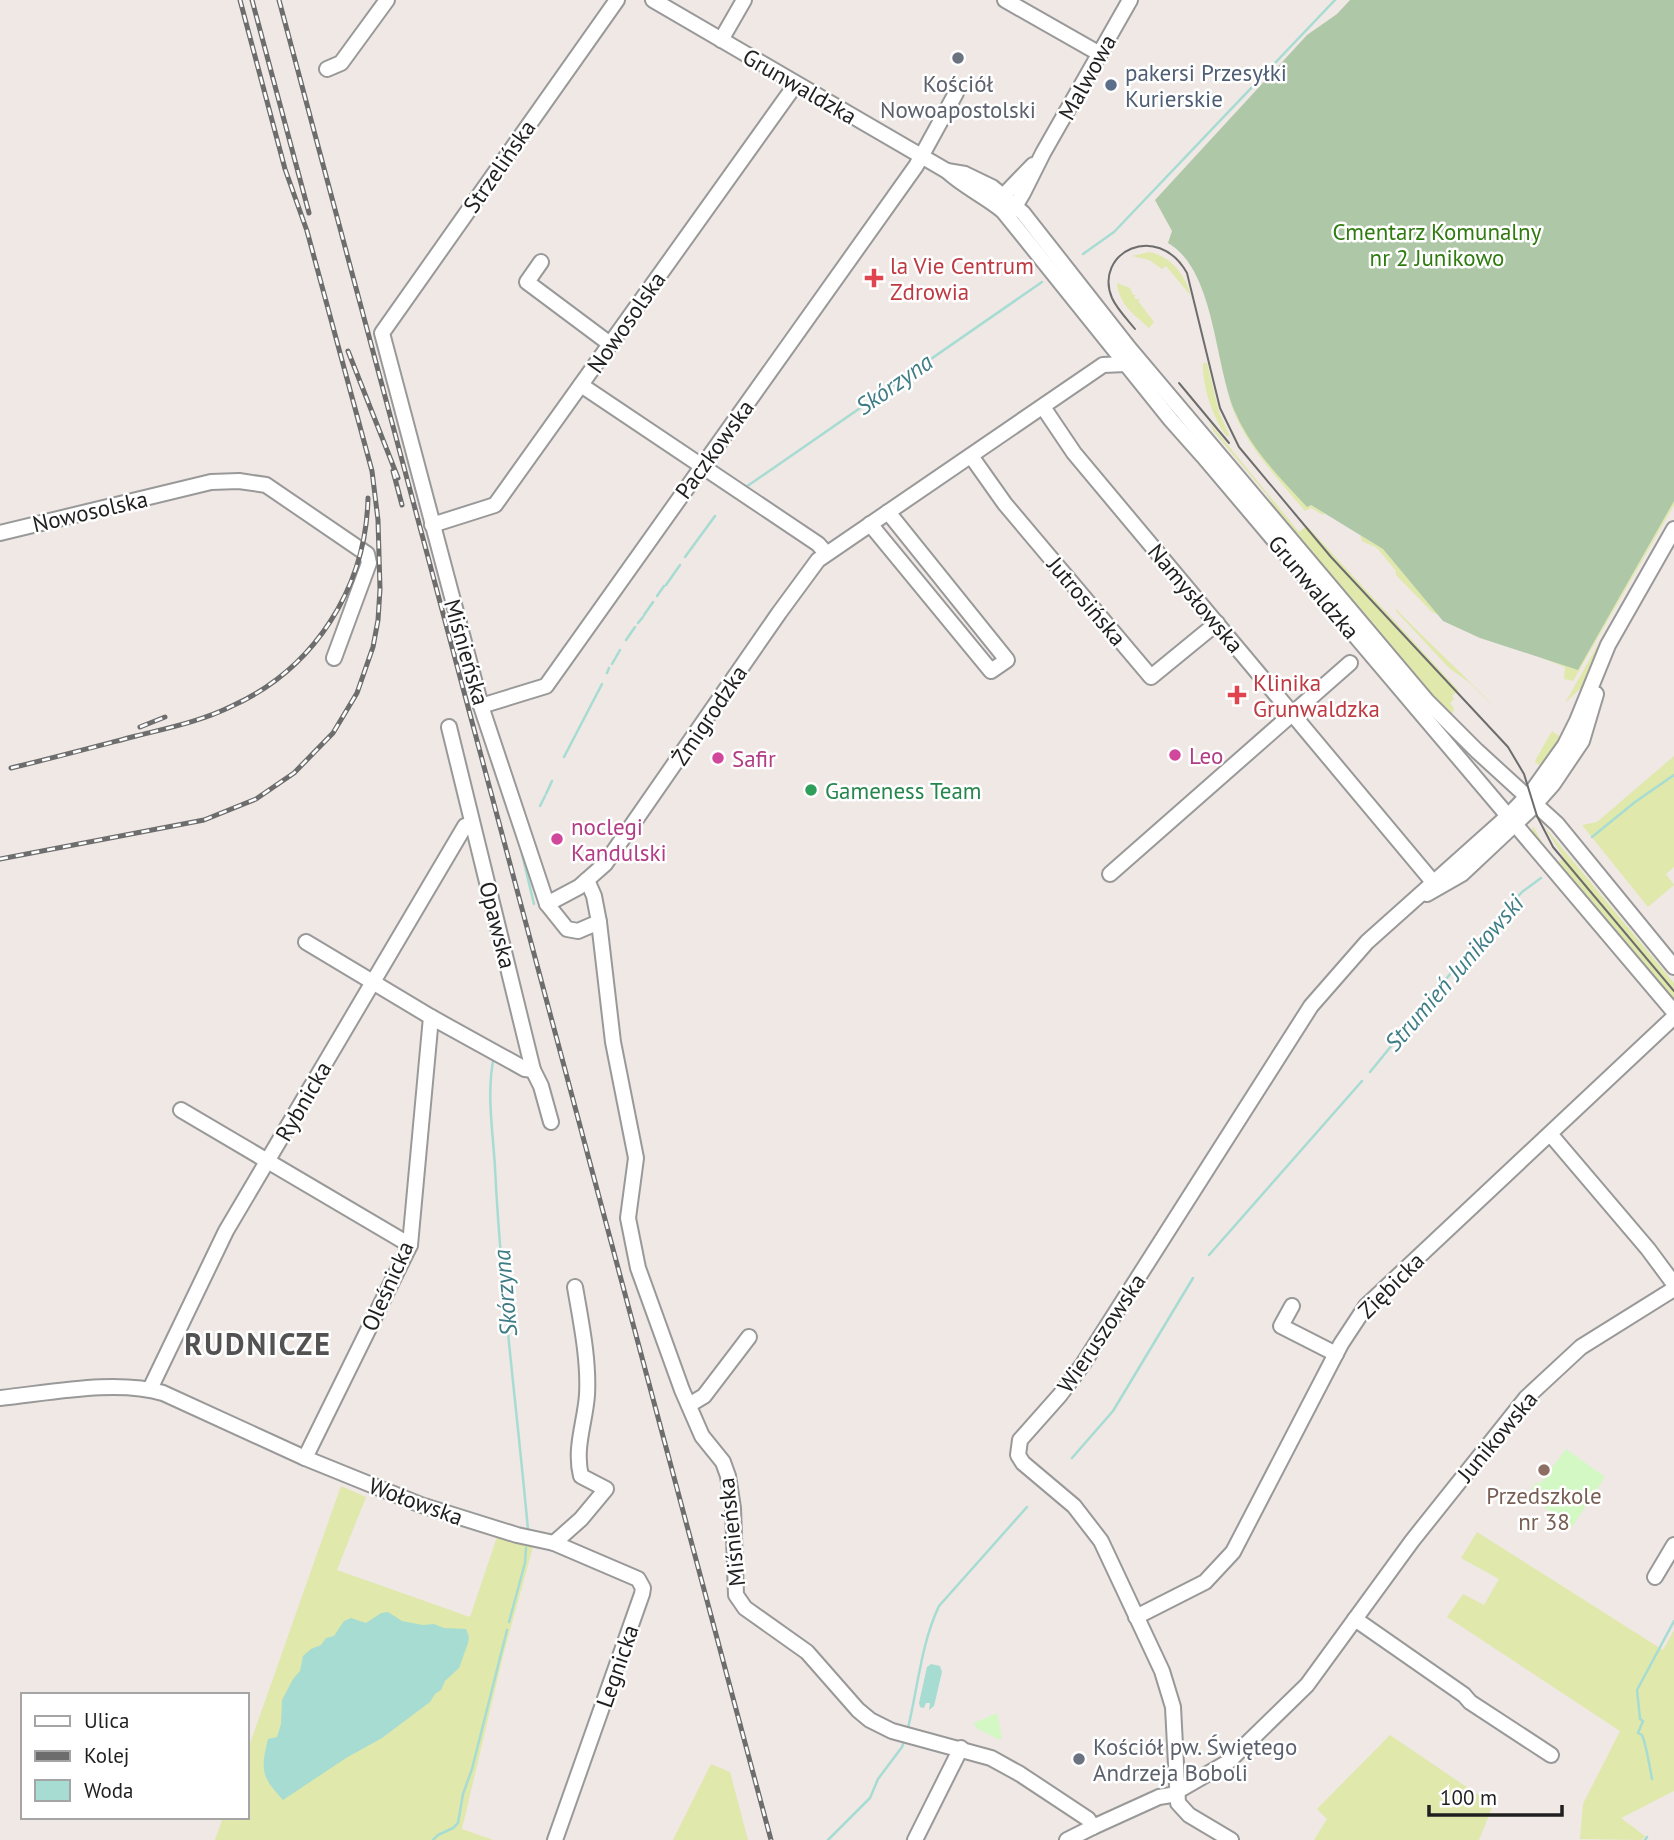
<svg xmlns="http://www.w3.org/2000/svg" width="1674" height="1840" font-family="'PT Sans',sans-serif">
<style>
.grass{fill:#e0e8ac}
.cemetery{fill:#aec7a7}
.park{fill:#d3f8c3}
.water{fill:#a7dcd3}
.lines{fill:none;stroke-linecap:round;stroke-linejoin:round}
.stream{stroke:#a7dcd3;stroke-width:2.5}
.minor-casing{stroke:#999;stroke-width:18}
.minor{stroke:#fff;stroke-width:14}
.tram{stroke:#6d6d6d;stroke-width:2}
.rail-casing{stroke:#6d6d6d;stroke-width:5}
.rail{stroke:#fff;stroke-width:2.5;stroke-dasharray:8;stroke-linecap:butt}
.worship-dot{fill:#6b7280;stroke:#fff;stroke-width:2.5}
.service-dot{fill:#5c6f8a;stroke:#fff;stroke-width:2.5}
.health-dot{fill:#e0444e;stroke:#fff;stroke-width:2.5}
.hotel-dot{fill:#d1479c;stroke:#fff;stroke-width:2.5}
.leisure-dot{fill:#2e9e5b;stroke:#fff;stroke-width:2.5}
.education-dot{fill:#8d6e63;stroke:#fff;stroke-width:2.5}
.labels{text-anchor:middle;dominant-baseline:central;stroke-width:5;stroke-linejoin:round;paint-order:stroke}
.service-label{font-size:23px;fill:#4e5e75;stroke:#fff;text-anchor:start}
.street-label{font-size:23px;fill:#1f1f1f;stroke:#fff}
.worship-label{font-size:23px;fill:#5b616d;stroke:#fff}
.park-label{font-size:23px;fill:#2f7b0f;stroke:#fff}
.health-label{font-size:23px;fill:#be3a42;stroke:#fff;text-anchor:start}
.hotel-label{font-size:23px;fill:#b23c85;stroke:#fff;text-anchor:start}
.leisure-label{font-size:23px;fill:#27864d;stroke:#fff;text-anchor:start}
.education-label{font-size:23px;fill:#785e54;stroke:#fff}
.water-label{font-size:24px;font-style:italic;fill:#3e7d85;stroke:#fff}
.district-label{font-size:30px;font-weight:bold;letter-spacing:2px;fill:#525252;stroke:#fff}
</style>
<rect width="100%" height="100%" fill="#efe8e5"/>
<g class="grass">
<path d="M 1149,252 C 1171,256 1186,276 1191,296 L 1166,266 L 1162,269 L 1149,260 L 1132,256 Z"/>
<path d="M 1117,283 L 1130,288 L 1133,295 L 1136,295 L 1134,297 L 1136,299 L 1140,299 L 1138,301 L 1154,322 L 1149,328 C 1134,314 1119,305 1117,283 Z"/>
<path d="M 1203,363 L 1207,363 L 1219,412 L 1229,435 L 1227,437 C 1213,419 1202,385 1203,363 Z"/>
<path d="M 1228,395 L 1237,416 L 1307,507 L 1310,505 L 1324,513 L 1323,515 L 1311,508 L 1305,511 C 1275,475 1241,441 1228,395 Z"/>
<polygon points="1209,422 1299,532 1307,526 1458,690 1452,696 1454,699 1450,703 1454,708 1453,714 1436,701 1281,519 1267,495 1214,432"/>
<polygon points="1674,501 1674,505 1573,681 1564,679 1565,667 1539,657 1578,669"/>
<polygon points="1360,535 1383,549 1439,615 1432,612 1396,575 1396,571 1377,548 1362,541"/>
<path d="M 1396,609 C 1428,643 1464,674 1496,709 L 1470,683 L 1449,668 L 1396,611 Z"/>
<polygon points="1609,625 1611,626 1597,653 1585,684 1565,703"/>
<polygon points="1552,731 1559,736 1560,741 1543,768 1535,762 1536,759"/>
<polygon points="1674,756 1674,867 1666,874 1674,885 1648,907 1582,825 1597,822"/>
<polygon points="1543,825 1674,983 1674,1002 1534,838 1532,832 1533,826 1547,851 1557,863 1564,858"/>
<polygon points="341,1486 366,1497 337,1570 470,1617 497,1537 533,1547 503,1656 462,1829 493,1840 215,1840 223,1817 247,1817 247,1752"/>
<polygon points="1477,1532 1663,1650 1674,1630 1674,1791 1621,1818 1645,1836 1642,1840 1580,1839 1583,1804 1620,1731 1447,1617 1463,1594 1484,1605 1499,1579 1461,1558"/>
<polygon points="1390,1735 1493,1805 1479,1840 1314,1840 1327,1819 1317,1809"/>
<polygon points="711,1764 730,1772 748,1840 673,1840"/>
</g>
<path class="cemetery" d="M 1350,0 L 1674,0 L 1674,501 L 1578,670 L 1480,638 L 1443,621 L 1383,549 L 1311,505 L 1307,507 C 1281,479 1252,450 1236,414 C 1214,366 1216,271 1168,243 L 1172,231 L 1155,200 L 1307,35 L 1337,14 Z"/>
<g class="park">
<polygon points="1566,1449 1605,1477 1572,1527 1527,1495 1536,1482 1540,1484"/>
<polygon points="997,1713 1002,1739 998,1739 976,1728 974,1723"/>
</g>
<g class="water">
<path d="M 388,1612 L 402,1621 L 423,1625 L 434,1624 L 444,1628 L 466,1629 L 469,1637 L 468,1643 L 459,1668 L 445,1681 L 441,1690 L 435,1694 L 430,1702 L 382,1738 L 346,1758 L 283,1800 C 262,1777 260,1771 268,1739 L 277,1737 L 281,1724 L 282,1700 L 293,1679 L 300,1671 L 303,1656 L 311,1649 L 321,1645 L 326,1638 L 334,1636 L 344,1621 L 351,1618 L 366,1623 L 381,1613 Z"/>
<polygon points="931,1664 940,1666 942,1672 934,1706 929,1710 930,1703 926,1703 924,1708 920,1707 919,1703 927,1667"/>
</g>
<g class="lines">
<g class="stream">
<polyline points="1083,254 1114,232 1335,0"/>
<polyline points="746,487 1042,282"/>
<polyline points="685,557 715,516"/>
<polyline points="666,585 680,565"/>
<polyline points="657,596 664,586"/>
<polyline points="644,615 653,602"/>
<polyline points="638,623 643,617"/>
<polyline points="626,640 635,627"/>
<polyline points="612,664 620,650"/>
<polyline points="607,673 609,668"/>
<polyline points="564,757 602,684"/>
<polyline points="546,794 552,781"/>
<polyline points="540,806 545,796"/>
<polyline points="1592,837 1635,802 1674,775"/>
<polyline points="521,850 534,904"/>
<path d="M 494,1056 C 486,1093 493,1131 495,1168 C 501,1289 517,1409 528,1530"/>
<polyline points="1370,1072 1460,962 1522,892 1541,878"/>
<polyline points="1209,1255 1362,1081"/>
<polyline points="1072,1458 1113,1411 1193,1278"/>
<polyline points="509,1622 525,1563 526,1548"/>
<path d="M 908,1728 C 918,1687 921,1644 939,1606 L 1027,1507"/>
<path d="M 1652,1779 C 1649,1764 1647,1747 1642,1735 L 1638,1733 L 1643,1721 L 1640,1719 L 1637,1690 L 1674,1621"/>
<polyline points="433,1840 438,1835 453,1828 458,1823 463,1794 472,1769 507,1630"/>
<polyline points="828,1840 870,1798 878,1779 902,1747 904,1741"/>
<polyline points="1645,1840 1647,1837"/>
</g>
<g class="minor-casing">
<g id="minor">
<path d="M 653,0 L 947,171 C 964,187 985,196 1003,211 L 1171,420 L 1203,456 L 1674,1012"/>
<polyline points="1005,0 1100,54"/>
<polyline points="721,40 744,0"/>
<polyline points="327,69 341,63 387,0"/>
<polyline points="947,171 965,174 992,187 1023,213 1129,348 1427,701 1477,751 1557,824 1674,967"/>
<polyline points="1003,202 1004,195 1033,165"/>
<polyline points="1008,209 1016,205 1023,193 1043,153 1130,0"/>
<polyline points="541,262 527,282 610,344"/>
<polyline points="581,385 818,544 826,553"/>
<polyline points="1043,407 1074,453 1433,882"/>
<polyline points="971,456 1005,504 1151,677 1217,623"/>
<polyline points="870,524 991,671 1007,660 888,512"/>
<polyline points="432,525 495,505 796,84"/>
<polyline points="0,533 211,482 239,481 266,485 367,554 369,563 334,658"/>
<polyline points="481,706 546,686 916,166 956,93"/>
<polyline points="449,727 533,1070 541,1086 551,1122"/>
<polyline points="1110,874 1350,663"/>
<polyline points="587,880 594,896 599,922 613,1042 636,1158 628,1218 638,1268 682,1390 702,1436 723,1462 728,1476 733,1508 736,1595 745,1608 807,1652 858,1710 870,1720 892,1731 991,1758 1020,1774 1088,1819 1093,1827 1159,1797 1171,1795 1228,1762 1307,1685 1412,1541 1526,1398 1581,1347 1674,1289"/>
<polyline points="1427,894 1462,874 1530,810 1553,784 1582,741 1596,694"/>
<polyline points="547,904 579,887 605,864 779,613 818,560 1103,365 1126,364"/>
<polyline points="599,922 578,931 567,929 547,904 481,706 382,333 617,0"/>
<polyline points="306,942 431,1017 525,1069 533,1070"/>
<polyline points="181,1110 410,1245"/>
<polyline points="1551,1135 1648,1249 1674,1284"/>
<polyline points="1292,1306 1281,1326 1336,1354"/>
<polyline points="150,1389 226,1231 465,826 472,824"/>
<path d="M 0,1398 C 49,1393 116,1379 163,1393 L 305,1458 L 421,1505 L 517,1535 L 554,1543 L 638,1579 L 643,1588 L 642,1594 L 555,1840"/>
<polyline points="689,1405 704,1396 749,1337"/>
<polyline points="305,1458 410,1245 431,1017"/>
<path d="M 554,1543 L 581,1519 L 606,1489 L 581,1476 C 574,1448 585,1423 587,1395 C 589,1360 581,1322 575,1287"/>
<polyline points="1655,1577 1674,1545"/>
<polyline points="1136,1617 1205,1582 1233,1552 1341,1344 1366,1306 1674,1017"/>
<polyline points="1355,1619 1464,1695 1470,1702 1551,1755"/>
<polyline points="915,1840 961,1748"/>
<polyline points="1067,1840 1093,1827"/>
<polyline points="1231,1840 1189,1815 1178,1803 1173,1707 1162,1671 1101,1541 1074,1506 1023,1463 1018,1455 1020,1440 1060,1395 1083,1364 1311,1006 1367,942 1508,816 1533,790 1565,745 1577,721 1608,645 1674,529"/>
</g>
</g>
<use href="#minor" class="minor"/>
<g class="tram">
<path d="M 1135,329 C 1127,319 1117,309 1112,298 C 1093,253 1157,220 1187,273 L 1220,408 L 1239,447 L 1331,557 L 1508,747 L 1524,774 L 1537,816 L 1553,847 L 1674,991"/>
<polyline points="1179,383 1229,443"/>
</g>
<g class="rail-casing">
<g id="rail">
<polyline points="252,0 309,213"/>
<polyline points="279,0 771,1840"/>
<polyline points="348,351 398,478"/>
<polyline points="393,471 402,505"/>
<polyline points="140,727 165,717"/>
<path d="M 11,768 C 53,758 94,747 136,736 C 168,728 202,721 232,706 C 314,669 366,588 368,498"/>
<polyline points="0,859 204,820 256,799 294,773 333,733 357,693 373,647 378,620 380,589 378,520 372,471 307,231 285,169 240,0"/>
</g>
</g>
<use href="#rail" class="rail"/>
</g>
<g class="worship-dot">
<circle cx="958" cy="58" r="7"/>
<circle cx="1079" cy="1759" r="7"/>
</g>
<circle class="service-dot" cx="1111" cy="85" r="7"/>
<g class="health-dot">
<path d="M870.5 267.5h7v7h7v7h-7v7h-7v-7h-7v-7h7z"/>
<path d="M1233.5 684.5h7v7h7v7h-7v7h-7v-7h-7v-7h7z"/>
</g>
<g class="hotel-dot">
<circle cx="1175" cy="755" r="7"/>
<circle cx="718" cy="758" r="7"/>
<circle cx="557" cy="839" r="7"/>
</g>
<circle class="leisure-dot" cx="811" cy="790" r="7"/>
<circle class="education-dot" cx="1544" cy="1470" r="7"/>
<g class="labels">
<g class="service-label">
<text x="1125" y="72">pakersi Przesyłki<tspan x="1125" dy="26">Kurierskie</tspan></text>
</g>
<g class="street-label">
<text transform="translate(1087 77) rotate(-61)">Malwowa</text>
<text transform="translate(800 86) rotate(30)">Grunwaldzka</text>
<text transform="translate(499 166) rotate(-55)">Strzelińska</text>
<text transform="translate(626 322) rotate(-55)">Nowosolska</text>
<text transform="translate(714 449) rotate(-54)">Paczkowska</text>
<text transform="translate(90 511) rotate(-13)">Nowosolska</text>
<text transform="translate(1314 587) rotate(50)">Grunwaldzka</text>
<text transform="translate(1196 598) rotate(50)">Namysłowska</text>
<text transform="translate(1087 601) rotate(50)">Jutrosińska</text>
<text transform="translate(467 652) rotate(74)">Miśnieńska</text>
<text transform="translate(709 715) rotate(-56)">Żmigrodzka</text>
<text transform="translate(498 925) rotate(76)">Opawska</text>
<text transform="translate(303 1101) rotate(-60)">Rybnicka</text>
<text transform="translate(1391 1285) rotate(-45)">Ziębicka</text>
<text transform="translate(387 1286) rotate(-66)">Oleśnicka</text>
<text transform="translate(1101 1333) rotate(-56)">Wieruszowska</text>
<text transform="translate(1497 1436) rotate(-50)">Junikowska</text>
<text transform="translate(416 1501) rotate(20)">Wołowska</text>
<text transform="translate(731 1532) rotate(-96)">Miśnieńska</text>
<text transform="translate(617 1666) rotate(-71)">Legnicka</text>
</g>
<g class="worship-label">
<text x="958" y="83">Kościół<tspan x="958" dy="26">Nowoapostolski</tspan></text>
<text x="1093" y="1746" text-anchor="start">Kościół pw. Świętego<tspan x="1093" dy="26">Andrzeja Boboli</tspan></text>
</g>
<g class="park-label">
<text x="1437" y="231">Cmentarz Komunalny<tspan x="1437" dy="26">nr 2 Junikowo</tspan></text>
</g>
<g class="health-label">
<text x="890" y="265">la Vie Centrum<tspan x="890" dy="26">Zdrowia</tspan></text>
<text x="1253" y="682">Klinika<tspan x="1253" dy="26">Grunwaldzka</tspan></text>
</g>
<g class="hotel-label">
<text x="1189" y="755">Leo</text>
<text x="732" y="758">Safir</text>
<text x="571" y="826">noclegi<tspan x="571" dy="26">Kandulski</tspan></text>
</g>
<g class="leisure-label">
<text x="825" y="790">Gameness Team</text>
</g>
<g class="education-label">
<text x="1544" y="1495">Przedszkole<tspan x="1544" dy="26">nr 38</tspan></text>
</g>
<g class="water-label">
<text transform="translate(894 384) rotate(-35)">Skórzyna</text>
<text transform="translate(1454 973) rotate(-49)">Strumień Junikowski</text>
<text transform="translate(505 1293) rotate(-95)">Skórzyna</text>
</g>
<g class="district-label">
<text x="258" y="1343">RUDNICZE</text>
</g>
</g>
<rect x="21" y="1693" width="228" height="126" fill="#ffffff" stroke="#a5a5a5" stroke-width="2"/>
<rect x="35" y="1716" width="35" height="10" fill="#ffffff" stroke="#a5a5a5" stroke-width="2"/>
<text x="84" y="1728" font-size="21" fill="#1f1f1f">Ulica</text>
<rect x="35" y="1751" width="35" height="10" fill="#6d6d6d" stroke="#a5a5a5" stroke-width="2"/>
<text x="84" y="1763" font-size="21" fill="#1f1f1f">Kolej</text>
<rect x="35" y="1780" width="35" height="21" fill="#a7dcd3" stroke="#a5a5a5" stroke-width="2"/>
<text x="84" y="1798" font-size="21" fill="#1f1f1f">Woda</text>
<path d="M1429 1805v10h133v-10" fill="none" stroke="#1f1f1f" stroke-width="3.5"/>
<text x="1440" y="1805" font-size="21" fill="#1f1f1f" stroke="#ffffff" stroke-width="5" paint-order="stroke">100 m</text>
</svg>
